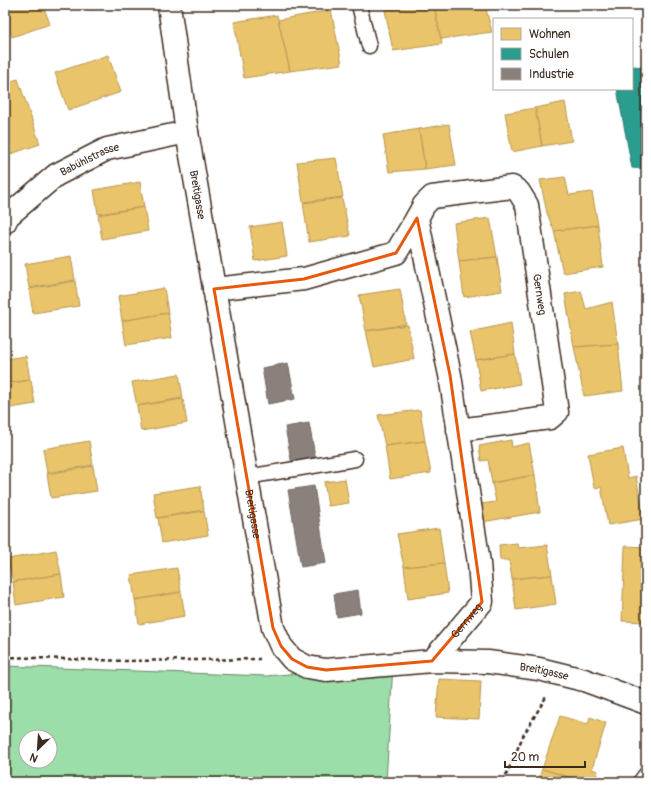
<svg xmlns="http://www.w3.org/2000/svg" width="651" height="787" font-family="Pangolin,sans-serif">
<style>
.green{fill:#9bdea9;stroke:#6b8464;fill-rule:evenodd}
.homes{fill:#e9c46a;stroke:#b59653}
.schools{fill:#2a9d8f;stroke:#2f7a6d}
.industry{fill:#8a817c;stroke:#726760}
.lines{fill:none;stroke-linecap:round;stroke-linejoin:round}
.lane-casing{stroke:#3b2a1e;stroke-width:17}
.street-casing{stroke:#3b2a1e;stroke-width:25}
.path{stroke:#3b2a1e;stroke-width:2.5;stroke-dasharray:4 3;stroke-linecap:butt}
.lane{stroke:#fff;stroke-width:14}
.street{stroke:#fff;stroke-width:22}
.marked{fill:none;stroke:#e8590c;stroke-width:3;stroke-linejoin:round}
.labels{text-anchor:middle;dominant-baseline:central;stroke-width:4;stroke-linejoin:round;paint-order:stroke}
.street-label{font-size:11px;fill:#3b2a1e;stroke:#fff}
</style>
<rect width="100%" height="100%" fill="#fff"/>
<filter id="ink" filterUnits="userSpaceOnUse"><feTurbulence type="fractalNoise" baseFrequency=".025" numOctaves="2"/><feDisplacementMap in="SourceGraphic" scale="8" xChannelSelector="R" yChannelSelector="G"/><feConvolveMatrix kernelMatrix="1 2 1 2 8 2 1 2 1" color-interpolation-filters="sRGB"/></filter>
<g filter="url(#ink)">
<path class="green" d="M 393,665 L 386,782 L 5,782 L 5,666 L 266,676 ZM 26,737 L 50,737 L 50,761 L 26,761 Z"/>
<g class="homes">
<polygon points="5,5 43,5 50,24 12,37 5,15"/>
<polygon points="90,5 106,5 92,10"/>
<polygon points="384,5 434,5 442,44 393,51"/>
<polygon points="434,5 485,5 492,32 441,39"/>
<polygon points="331,10 342,64 290,71 278,20"/>
<polygon points="277,15 290,71 244,78 234,22"/>
<polygon points="108,55 121,92 68,110 55,73"/>
<polygon points="18,79 40,144 5,156 5,83"/>
<polygon points="565,102 572,141 542,146 535,108"/>
<polygon points="535,108 542,146 512,152 505,113"/>
<polygon points="449,124 456,165 425,169 419,129"/>
<polygon points="419,129 425,169 389,172 383,135"/>
<polygon points="336,158 343,197 303,202 297,162"/>
<polygon points="565,177 569,195 592,192 598,225 554,231 547,213 540,180"/>
<polygon points="140,182 144,207 98,214 94,190"/>
<polygon points="342,198 350,236 309,242 303,203"/>
<polygon points="144,207 148,231 102,239 98,215"/>
<polygon points="490,218 497,257 459,261 454,223"/>
<polygon points="282,222 287,256 255,261 250,227"/>
<polygon points="598,225 603,267 563,273 554,231"/>
<polygon points="71,256 75,280 29,288 25,264"/>
<polygon points="497,257 502,291 464,297 459,261"/>
<polygon points="75,281 79,306 33,313 29,289"/>
<polygon points="164,288 168,313 122,321 118,296"/>
<polygon points="400,289 406,324 366,331 359,295"/>
<polygon points="581,291 586,309 612,302 618,344 574,347 565,294"/>
<polygon points="168,313 172,338 126,345 122,321"/>
<polygon points="511,323 515,354 476,360 470,332"/>
<polygon points="408,325 414,359 374,367 366,331"/>
<polygon points="618,344 623,391 584,396 574,347"/>
<polygon points="515,354 520,384 481,391 476,360"/>
<polygon points="26,356 30,380 5,384 5,359"/>
<polygon points="179,374 183,398 137,406 132,382"/>
<polygon points="31,380 35,404 5,409 5,384"/>
<polygon points="183,399 187,423 141,431 137,406"/>
<polygon points="420,410 425,441 385,446 378,415"/>
<polygon points="511,440 512,447 529,443 535,475 492,483 488,460 481,461 479,446"/>
<polygon points="89,441 93,465 47,473 43,449"/>
<polygon points="425,441 431,473 390,479 385,446"/>
<polygon points="623,448 628,478 636,476 644,519 608,525 601,487 594,488 588,454"/>
<polygon points="93,466 97,491 51,498 47,474"/>
<polygon points="535,475 540,512 482,522 480,504 496,502 492,483"/>
<polygon points="345,479 349,503 328,506 324,482"/>
<polygon points="200,486 204,510 157,518 153,493"/>
<polygon points="204,511 208,535 162,543 158,518"/>
<polygon points="439,528 444,563 404,567 397,534"/>
<polygon points="517,543 518,548 547,545 552,575 512,579 509,560 500,560 499,545"/>
<polygon points="625,546 646,547 646,622 622,621"/>
<polygon points="56,550 61,574 13,582 8,559"/>
<polygon points="444,563 448,593 408,599 404,567"/>
<polygon points="177,568 181,592 135,600 131,575"/>
<polygon points="61,574 64,597 16,605 13,582"/>
<polygon points="552,575 556,604 516,610 512,579"/>
<polygon points="181,592 185,616 139,624 135,600"/>
<polygon points="439,679 481,681 479,719 436,717"/>
<polygon points="560,716 588,724 590,717 606,723 592,769 598,771 595,782 585,782 542,769"/>
<polygon points="542,769 585,782 538,782"/>
</g>
<polygon class="schools" points="632,66 646,67 646,169 632,168 617,89 632,89"/>
<g class="industry">
<polygon points="288,363 295,399 268,404 262,368"/>
<polygon points="309,423 316,461 292,465 285,427"/>
<polygon points="314,486 326,563 301,567 288,490"/>
<polygon points="358,590 361,613 337,617 334,594"/>
</g>
<g class="lines">
<g class="lane-casing">
<g id="lane">
<polyline points="359,5 369,46"/>
<polyline points="247,477 355,459"/>
<polyline points="640,782 646,774"/>
</g>
</g>
<g class="street-casing">
<g id="street">
<path id="s1" d="M 169,5 L 187,132 L 273,628 L 281,646 L 292,659 L 307,667 L 326,670 L 432,661 L 488,662 L 539,669 L 584,680 L 646,703"/>
<path id="s2" d="M 5,222 L 8,216 L 56,175 L 107,149 L 187,132"/>
<polyline points="214,289 304,279 396,253 417,218"/>
<path id="s3" d="M 432,661 L 482,602 L 479,563 L 450,375 L 417,218 L 424,205 L 432,197 L 512,187 L 519,192 L 527,205 L 557,412 L 550,418 L 458,430"/>
</g>
</g>
<g class="path">
<polyline points="5,657 126,661 260,659"/>
<polyline points="503,782 523,736 546,697"/>
</g>
<use href="#lane" class="lane"/>
<use href="#street" class="street"/>
</g>
</g>
<path class="marked" d="M 417,218 L 450,375 L 482,602 L 432,661 L 326,670 L 307,667 L 292,659 L 281,646 L 273,628 L 214,289 L 304,279 L 396,253 Z"/>
<g class="labels">
<g class="street-label">
<text stroke="none"><textPath href="#s2" startOffset="107">Babühlstrasse</textPath></text>
<text stroke="none"><textPath href="#s1" startOffset="192">Breitigasse</textPath></text>
<text stroke="none"><textPath href="#s3" startOffset="688">Gernweg</textPath></text>
<text stroke="none"><textPath href="#s1" startOffset="516">Breitigasse</textPath></text>
<text stroke="none"><textPath href="#s3" startOffset="53">Gernweg</textPath></text>
<text stroke="none"><textPath href="#s1" startOffset="924">Breitigasse</textPath></text>
</g>
</g>
<rect width="651" height="787" fill="none" stroke="#fff" stroke-width="20"/>
<rect x="10" y="10" width="631" height="767" fill="none" stroke="#3b2a1e" stroke-width="1.5" filter="url(#ink)"/>
<rect x="493" y="18" width="140" height="72" fill="#ffffff" stroke="#b1aaa5"/>
<rect x="501" y="28" width="20" height="12" fill="#e9c46a" stroke="#b1aaa5"/>
<text x="529" y="38" font-size="12" fill="#3b2a1e">Wohnen</text>
<rect x="501" y="48" width="20" height="12" fill="#2a9d8f" stroke="#b1aaa5"/>
<text x="529" y="58" font-size="12" fill="#3b2a1e">Schulen</text>
<rect x="501" y="68" width="20" height="12" fill="#8a817c" stroke="#b1aaa5"/>
<text x="529" y="78" font-size="12" fill="#3b2a1e">Industrie</text>
<g transform="translate(38 749) rotate(205)"><circle r="19" fill="#ffffff" stroke="#b1aaa5"/>
<path d="M0-3L7 15L0 10L-7 15Z" fill="#3b2a1e"/>
<text y="-6" font-size="11" font-weight="bold" text-anchor="middle" fill="#3b2a1e">N</text>
</g>
<path d="M505 761v6h80v-6" fill="none" stroke="#3b2a1e" stroke-width="2"/>
<text x="511" y="761" font-size="12" fill="#3b2a1e" stroke="#ffffff" stroke-width="3" paint-order="stroke">20 m</text>
</svg>
